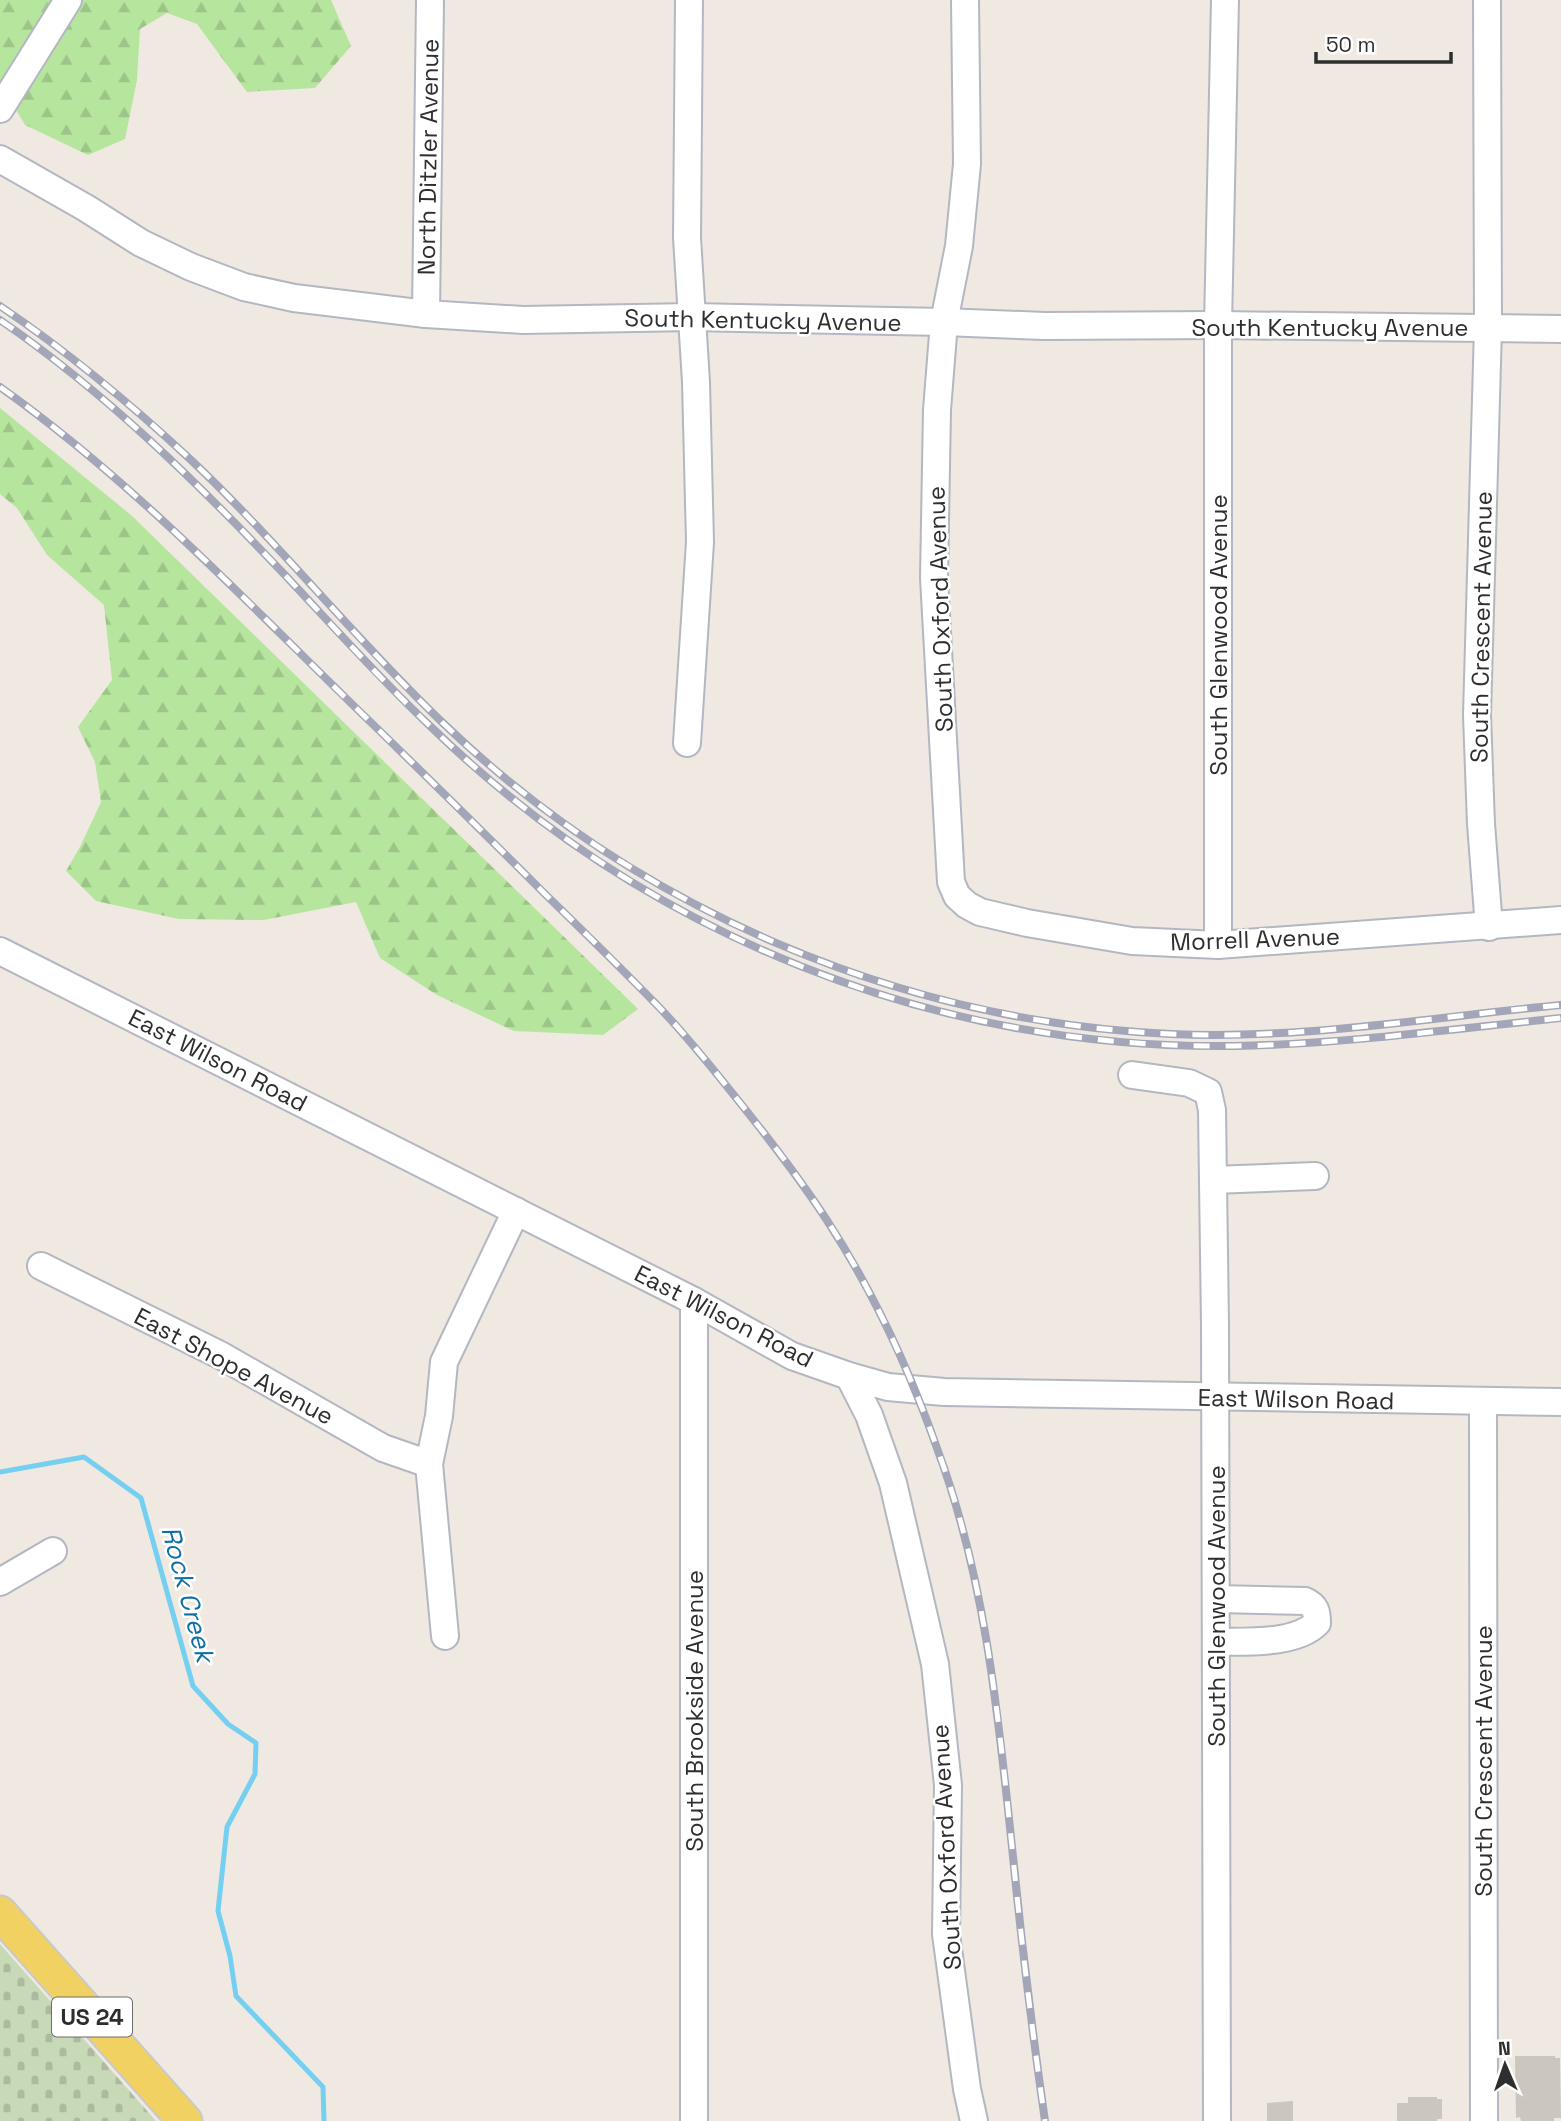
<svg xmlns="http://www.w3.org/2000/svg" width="1561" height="2121" font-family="'Space Grotesk',sans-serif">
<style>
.forest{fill:url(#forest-firs)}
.cemetery{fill:url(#cemetery-stones)}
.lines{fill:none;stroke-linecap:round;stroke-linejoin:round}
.stream{stroke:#75cff0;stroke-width:5}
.building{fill:#cbc7bf}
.minor-casing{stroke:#b4b7c1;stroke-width:30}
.major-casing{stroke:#c9c9c9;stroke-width:37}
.minor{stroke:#fff;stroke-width:26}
.major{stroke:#f2d163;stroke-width:33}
.rail-casing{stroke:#a3a6b8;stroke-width:8}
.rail{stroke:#fff;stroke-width:5;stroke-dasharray:16;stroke-linecap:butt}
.labels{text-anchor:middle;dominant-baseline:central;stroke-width:5;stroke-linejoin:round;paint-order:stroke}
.shield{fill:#fff;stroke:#6d6d6d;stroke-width:2}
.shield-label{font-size:23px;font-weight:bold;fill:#2e2e2e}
.street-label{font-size:24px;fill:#2e2e2e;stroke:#fff}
.water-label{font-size:26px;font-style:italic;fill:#0d6fa3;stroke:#fff}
</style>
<defs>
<pattern id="forest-firs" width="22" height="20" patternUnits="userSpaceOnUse" patternTransform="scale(1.75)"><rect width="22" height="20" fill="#b6e59e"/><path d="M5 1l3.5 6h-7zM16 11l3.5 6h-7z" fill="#9dc588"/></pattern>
<pattern id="cemetery-stones" width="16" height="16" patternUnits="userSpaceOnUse" patternTransform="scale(1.75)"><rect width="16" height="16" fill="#c8d9b8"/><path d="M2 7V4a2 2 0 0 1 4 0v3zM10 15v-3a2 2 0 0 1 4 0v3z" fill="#acbb9e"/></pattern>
</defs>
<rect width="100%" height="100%" fill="#efe9e1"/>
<g class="forest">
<polygon points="0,0 331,0 351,46 315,88 247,92 197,24 167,13 140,29 137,80 125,139 88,155 25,125 0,83"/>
<polygon points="0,408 131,515 638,1009 603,1035 514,1031 437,995 380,958 356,902 264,920 179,919 96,901 66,871 81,845 101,802 95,762 78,727 112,680 104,605 47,555 17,508 0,494"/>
</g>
<polygon class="cemetery" points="0,1944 156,2121 0,2121"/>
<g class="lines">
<polyline class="stream" points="0,1472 84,1457 141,1498 193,1686 228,1724 256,1743 255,1774 227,1827 218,1911 230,1956 236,1996 323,2087 324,2121"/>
</g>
<g class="building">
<polygon points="1515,2056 1555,2056 1555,2058 1560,2058 1561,2118 1554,2118 1554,2121 1521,2121 1520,2117 1516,2118"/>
<polygon points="1408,2097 1437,2097 1437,2099 1442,2099 1442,2119 1437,2119 1437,2121 1397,2121 1397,2103 1408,2103"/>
<polygon points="1293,2101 1293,2121 1267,2121 1267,2103"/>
</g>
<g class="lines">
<g class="minor-casing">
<g id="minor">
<polyline points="965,0 967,164 959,246 944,322 937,410 934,578 951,882 957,896 967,905 980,912 1027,923 1132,941 1218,945 1561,920"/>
<polyline points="1487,0 1488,328 1477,715 1481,824 1489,927"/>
<polyline points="0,109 68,0"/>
<polyline points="0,159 86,208 141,243 191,267 244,287 294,298 426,314 523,320 692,317 944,322 1044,326 1218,325 1561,329"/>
<polyline points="426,314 430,0"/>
<polyline points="687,743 700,542 696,382 687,238 689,0"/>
<polyline points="1218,945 1218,325 1225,0"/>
<polyline points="0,951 694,1301 792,1356 849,1376 888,1387 944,1392 1561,1402"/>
<polyline points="1132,1075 1189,1083 1208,1092 1212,1110 1215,1325 1217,2121"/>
<polyline points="1213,1180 1315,1176"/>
<polyline points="41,1266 222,1356 383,1448 429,1464"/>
<polyline points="849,1376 869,1415 893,1483 935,1664 948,1785 946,1934 967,2089 974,2121"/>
<polyline points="1483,1401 1484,2121"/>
<polyline points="0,1582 53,1551"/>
<path d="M 1216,1599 L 1305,1601 C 1316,1606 1317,1612 1317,1623 C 1295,1645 1246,1641 1216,1642"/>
<polyline points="445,1636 429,1464 439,1416 444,1362 516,1211"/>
<polyline points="694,2121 694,1301"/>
</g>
</g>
<g class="major-casing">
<polyline id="major" points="0,1913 185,2121"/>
</g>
<use href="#minor" class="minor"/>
<use href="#major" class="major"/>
<g class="rail-casing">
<g id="rail">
<path d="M 0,306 C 68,352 131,404 191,460 C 279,543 355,639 443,723 C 638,910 901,1022 1171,1034 C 1301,1040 1432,1017 1561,1005"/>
<path d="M 0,320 C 105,392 197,482 284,574 C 332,625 378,677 429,725 C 645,935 933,1050 1235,1046 C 1344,1044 1453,1029 1561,1018"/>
<path d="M 0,387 C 130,479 241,596 355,707 C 418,768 481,830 544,893 C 582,930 620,967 657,1005 C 684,1033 709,1064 733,1094 C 766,1135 799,1177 828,1222 C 874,1293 910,1371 938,1451 C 985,1578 998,1713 1012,1847 C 1021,1939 1032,2030 1045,2121"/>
</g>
</g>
<use href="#rail" class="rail"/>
</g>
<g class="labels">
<rect class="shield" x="52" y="1997.5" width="80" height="39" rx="5"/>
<g class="shield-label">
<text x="92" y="2017">US 24</text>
</g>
<g class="street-label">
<text transform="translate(428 157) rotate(-89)">North Ditzler Avenue</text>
<text transform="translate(763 320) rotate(1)">South Kentucky Avenue</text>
<text x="1330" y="327">South Kentucky Avenue</text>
<text transform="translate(940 609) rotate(-92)">South Oxford Avenue</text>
<text transform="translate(1481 627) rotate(-89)">South Crescent Avenue</text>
<text transform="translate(1218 635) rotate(-90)">South Glenwood Avenue</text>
<text transform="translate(1255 939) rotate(-2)">Morrell Avenue</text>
<text transform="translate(218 1060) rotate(27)">East Wilson Road</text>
<text transform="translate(724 1316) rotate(27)">East Wilson Road</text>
<text transform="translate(234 1366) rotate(28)">East Shope Avenue</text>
<text transform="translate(1296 1399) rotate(1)">East Wilson Road</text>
<text transform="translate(1216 1606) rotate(-90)">South Glenwood Avenue</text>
<text transform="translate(694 1711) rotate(-90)">South Brookside Avenue</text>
<text transform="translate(1483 1761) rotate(-90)">South Crescent Avenue</text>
<text transform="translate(946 1847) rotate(-93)">South Oxford Avenue</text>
</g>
<g class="water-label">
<text transform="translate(188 1594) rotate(75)">Rock Creek</text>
</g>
</g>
<g transform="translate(1505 2065) rotate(358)" stroke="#ffffff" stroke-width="5" paint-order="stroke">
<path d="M0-5L12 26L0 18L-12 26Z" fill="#2e2e2e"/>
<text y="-10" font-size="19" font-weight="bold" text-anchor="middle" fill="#2e2e2e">N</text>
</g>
<path d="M1316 52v10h135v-10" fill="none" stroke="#2e2e2e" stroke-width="3.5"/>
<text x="1326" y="52" font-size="21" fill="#2e2e2e" stroke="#ffffff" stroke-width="5" paint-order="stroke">50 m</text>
</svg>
